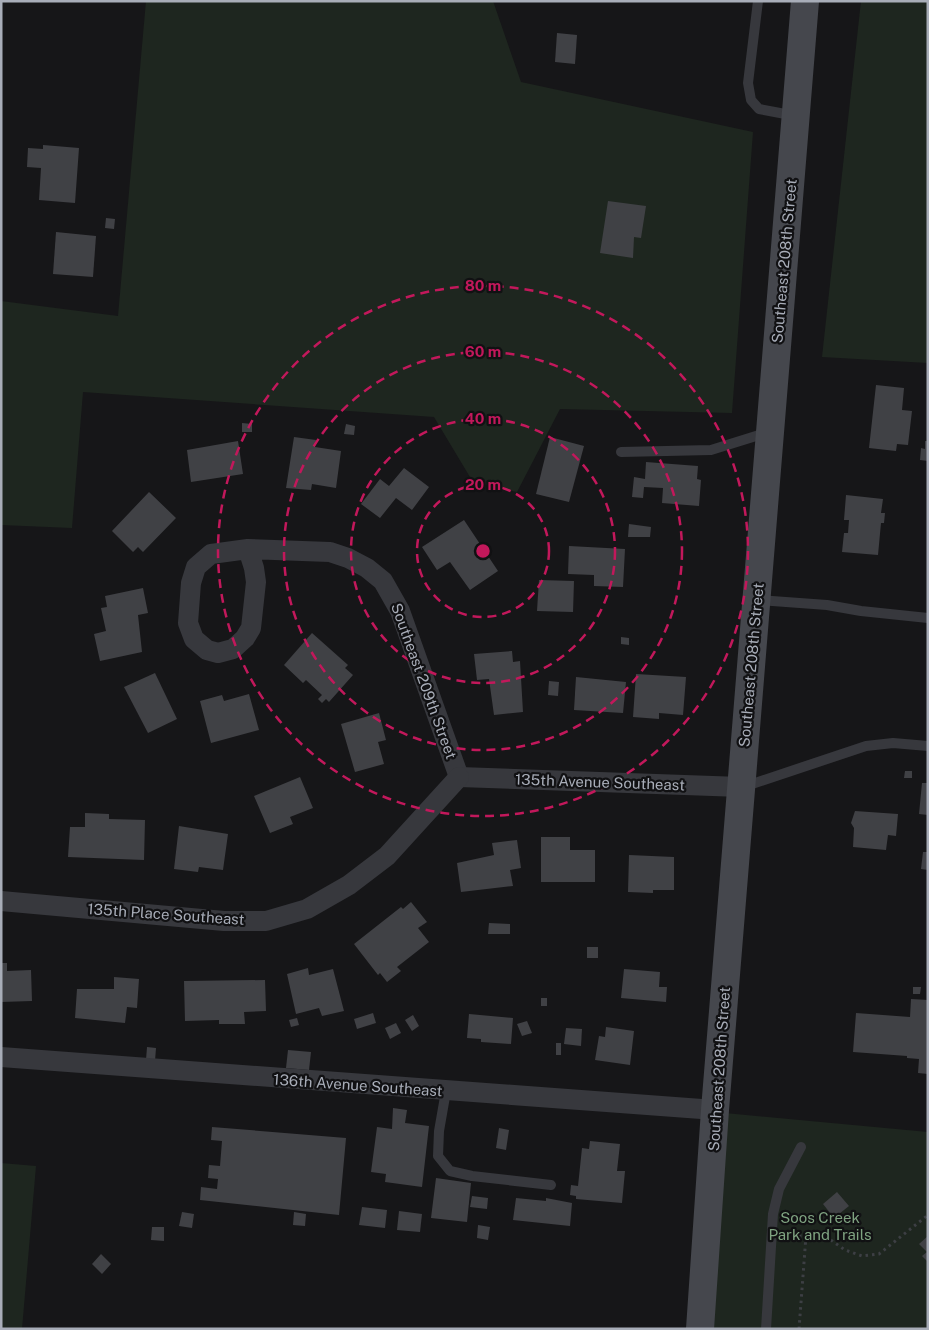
<svg xmlns="http://www.w3.org/2000/svg" width="929" height="1330" font-family="'Public Sans',sans-serif">
<style>
.green{fill:#1e261f}
.building{fill:#404145}
.lines{fill:none;stroke-linecap:round;stroke-linejoin:round}
.path{stroke:#3d3f44;stroke-width:3;stroke-dasharray:2.5 4;stroke-linecap:butt}
.lane{stroke:#37383d;stroke-width:10}
.street{stroke:#37383d;stroke-width:20}
.secondary{stroke:#45474d;stroke-width:28}
.ring{fill:none;stroke:#c2185b;stroke-width:2.5;stroke-dasharray:9 6}
.labels{text-anchor:middle;dominant-baseline:central;stroke-width:4.5;stroke-linejoin:round;paint-order:stroke}
.street-label{font-size:15px;fill:#a8adb8;stroke:#111113}
.park-label{font-size:15px;fill:#7fa381;stroke:#111113}
.centre{fill:#c2185b;stroke:#111113;stroke-width:2.5}
.ring-label{font-size:15px;text-anchor:middle;font-weight:bold;fill:#c2185b;stroke:#111113;stroke-width:4.5;stroke-linejoin:round;paint-order:stroke}
</style>
<rect width="100%" height="100%" fill="#161618"/>
<g class="green">
<polygon points="146,1 493,1 521,82 753,132 732,413 560,409 517,492 473,482 434,417 83,392 72,528 1,525 1,301 118,316"/>
<polygon points="861,1 928,1 928,363 822,357"/>
<polygon points="725,1113 928,1132 928,1329 709,1329"/>
<polygon points="1,1163 36,1166 22,1329 1,1329"/>
</g>
<g class="building">
<polygon points="557,33 577,35 575,64 555,62"/>
<polygon points="43,145 79,148 75,203 39,200 41,168 27,167 28,148 43,149"/>
<polygon points="608,201 646,206 641,238 634,237 633,258 600,253"/>
<polygon points="106,218 115,219 114,229 105,228"/>
<polygon points="56,232 96,236 93,277 53,274"/>
<polygon points="876,385 904,388 902,410 912,411 908,445 897,444 896,451 869,448"/>
<polygon points="242,423 252,424 252,432 242,432"/>
<polygon points="346,424 355,426 354,435 344,434"/>
<polygon points="294,437 316,440 315,447 341,451 336,488 312,484 311,490 286,488"/>
<polygon points="550,437 584,446 569,502 536,494"/>
<polygon points="238,441 243,474 191,482 187,450"/>
<polygon points="925,441 928,441 928,461 920,460 921,448 925,449"/>
<polygon points="646,462 698,466 697,479 701,480 699,506 662,503 663,488 644,487 643,498 632,497 634,477 645,479"/>
<polygon points="404,468 429,487 412,510 396,498 380,518 361,504 380,479 389,486"/>
<polygon points="149,492 176,518 143,552 138,547 133,552 112,531"/>
<polygon points="846,495 883,499 881,513 885,513 884,523 881,523 878,555 842,552 844,533 848,533 849,520 844,520"/>
<polygon points="464,520 498,571 470,590 450,562 437,570 422,547"/>
<polygon points="629,524 651,527 650,537 628,537"/>
<polygon points="569,546 625,549 623,587 594,586 594,575 568,574"/>
<polygon points="539,580 574,581 573,612 537,611"/>
<polygon points="143,588 148,613 138,615 142,652 100,661 94,634 106,631 101,608 107,607 105,596"/>
<polygon points="312,633 348,665 345,668 353,675 329,702 326,699 322,703 318,699 322,695 306,680 303,683 284,665"/>
<polygon points="621,637 629,638 629,645 621,644"/>
<polygon points="512,651 513,662 520,661 523,712 494,715 489,679 477,680 474,654"/>
<polygon points="155,673 177,719 148,733 124,687"/>
<polygon points="636,674 686,677 683,715 659,713 659,719 633,717"/>
<polygon points="576,677 626,682 623,713 574,710"/>
<polygon points="549,681 559,682 558,696 548,695"/>
<polygon points="249,694 259,730 211,743 200,701 222,695 224,701"/>
<polygon points="379,713 386,740 378,742 384,764 355,772 341,724"/>
<polygon points="905,771 912,771 912,778 904,778"/>
<polygon points="300,777 313,808 290,817 293,824 270,833 254,796"/>
<polygon points="922,783 928,783 928,815 919,814"/>
<polygon points="855,811 898,814 896,836 888,835 886,850 853,847 854,828 851,823"/>
<polygon points="85,813 109,814 109,819 145,820 144,860 68,857 70,827 85,827"/>
<polygon points="179,826 228,834 223,870 199,867 198,872 174,869"/>
<polygon points="541,837 570,837 570,850 595,850 595,882 541,882"/>
<polygon points="517,840 521,868 510,870 513,886 461,892 457,863 494,855 492,843"/>
<polygon points="923,852 928,852 928,870 921,869"/>
<polygon points="629,855 674,857 674,890 653,890 653,893 628,892"/>
<polygon points="411,902 427,922 418,928 429,942 397,967 401,971 387,982 380,973 378,975 354,944 401,907 403,909"/>
<polygon points="489,923 510,924 510,934 488,934"/>
<rect x="587" y="947" width="11" height="11"/>
<polygon points="1,963 7,963 7,971 31,970 32,1001 1,1002"/>
<polygon points="308,968 309,975 333,969 344,1011 322,1016 319,1008 296,1014 287,974"/>
<polygon points="624,969 660,972 659,987 667,987 666,1002 621,998"/>
<polygon points="114,977 139,979 137,1008 127,1007 125,1023 75,1018 77,989 114,989"/>
<polygon points="265,980 266,1011 244,1012 245,1024 219,1024 219,1020 185,1021 184,981"/>
<polygon points="913,987 921,987 920,994 913,994"/>
<rect x="541" y="998" width="6" height="8"/>
<polygon points="911,999 928,1000 928,1074 918,1073 919,1059 907,1058 907,1056 853,1052 856,1013 910,1017"/>
<polygon points="373,1013 376,1023 357,1029 354,1019"/>
<polygon points="469,1014 513,1018 511,1044 481,1042 481,1039 467,1038"/>
<polygon points="413,1015 419,1026 412,1031 405,1020"/>
<polygon points="297,1018 299,1025 291,1027 289,1020"/>
<polygon points="527,1021 532,1033 522,1036 517,1024"/>
<polygon points="396,1023 401,1033 390,1039 385,1028"/>
<polygon points="606,1027 634,1031 630,1065 595,1060 599,1036 605,1037"/>
<polygon points="566,1028 582,1029 581,1046 564,1044"/>
<rect x="556" y="1043" width="5" height="12"/>
<polygon points="147,1047 156,1048 155,1061 146,1060"/>
<polygon points="288,1050 311,1052 309,1070 286,1068"/>
<polygon points="393,1108 407,1110 405,1123 429,1126 422,1187 385,1182 386,1174 371,1172 377,1127 392,1129"/>
<polygon points="212,1127 346,1138 339,1215 200,1200 201,1187 217,1189 218,1179 208,1178 209,1165 220,1166 222,1141 211,1140"/>
<polygon points="499,1128 509,1130 506,1150 496,1148"/>
<polygon points="590,1141 620,1144 617,1171 625,1171 622,1203 576,1199 576,1196 570,1195 571,1185 578,1186 582,1148 589,1149"/>
<polygon points="436,1178 471,1183 467,1222 431,1218"/>
<polygon points="837,1192 849,1206 834,1218 823,1204"/>
<polygon points="472,1196 488,1198 487,1209 470,1207"/>
<polygon points="516,1198 546,1201 546,1198 572,1203 570,1226 513,1220"/>
<polygon points="362,1207 387,1210 385,1228 359,1225"/>
<polygon points="399,1211 422,1214 420,1232 397,1230"/>
<polygon points="182,1212 194,1214 192,1228 179,1226"/>
<polygon points="294,1212 306,1214 305,1226 293,1225"/>
<polygon points="478,1225 490,1227 488,1240 477,1238"/>
<polygon points="152,1227 164,1227 164,1241 151,1240"/>
<polygon points="928,1236 928,1262 922,1256 927,1252 919,1244"/>
<polygon points="101,1254 111,1264 102,1274 92,1264"/>
</g>
<g class="lines">
<g class="path">
<polyline points="786,1235 828,1238 845,1250 862,1256 879,1254 928,1215"/>
<polyline points="799,1329 806,1236"/>
</g>
<g class="lane">
<polyline points="758,1 748,83 751,100 759,109 796,116"/>
<polyline points="621,452 711,450 769,432"/>
<polyline points="757,600 827,605 861,611 928,618"/>
<polyline points="743,787 866,746 893,743 928,746"/>
<polyline points="446,1091 439,1131 438,1156 450,1171 472,1176 551,1185"/>
<polyline points="766,1329 773,1214 779,1189 801,1147"/>
</g>
<g class="street">
<polyline points="248,549 254,568 256,582 251,628 245,638 233,649 218,653 207,650 194,639 188,623 191,583 196,567 211,554 248,549 330,552 348,558 367,568 383,581 400,611 459,777"/>
<polyline points="459,777 741,787"/>
<polyline points="1,901 224,921 266,921 307,909 349,885 387,856 459,777"/>
<polyline points="1,1057 715,1110"/>
</g>
<polyline class="secondary" points="700,1329 715,1110 805,1"/>
</g>
<g class="ring">
<circle cx="483" cy="551" r="66"/>
<circle cx="483" cy="551" r="132"/>
<circle cx="483" cy="551" r="199"/>
<circle cx="483" cy="551" r="265"/>
</g>
<g class="labels">
<g class="street-label">
<text transform="translate(784 261) rotate(-85)">Southeast 208th Street</text>
<text transform="translate(751 665) rotate(-85)">Southeast 208th Street</text>
<text transform="translate(424 681) rotate(70)">Southeast 209th Street</text>
<text transform="translate(600 782) rotate(2)">135th Avenue Southeast</text>
<text transform="translate(166 914) rotate(4)">135th Place Southeast</text>
<text transform="translate(719 1069) rotate(-86)">Southeast 208th Street</text>
<text transform="translate(358 1085) rotate(4)">136th Avenue Southeast</text>
</g>
<g class="park-label">
<text x="820" y="1217">Soos Creek<tspan x="820" dy="17">Park and Trails</tspan></text>
</g>
</g>
<circle cx="483" cy="551" r="8" class="centre"/>
<g class="ring-label">
<text x="483" y="291">80 m</text>
<text x="483" y="357">60 m</text>
<text x="483" y="424">40 m</text>
<text x="483" y="490">20 m</text>
</g>
<rect width="929" height="1330" fill="none" stroke="#a8adb8" stroke-width="5"/>
</svg>
